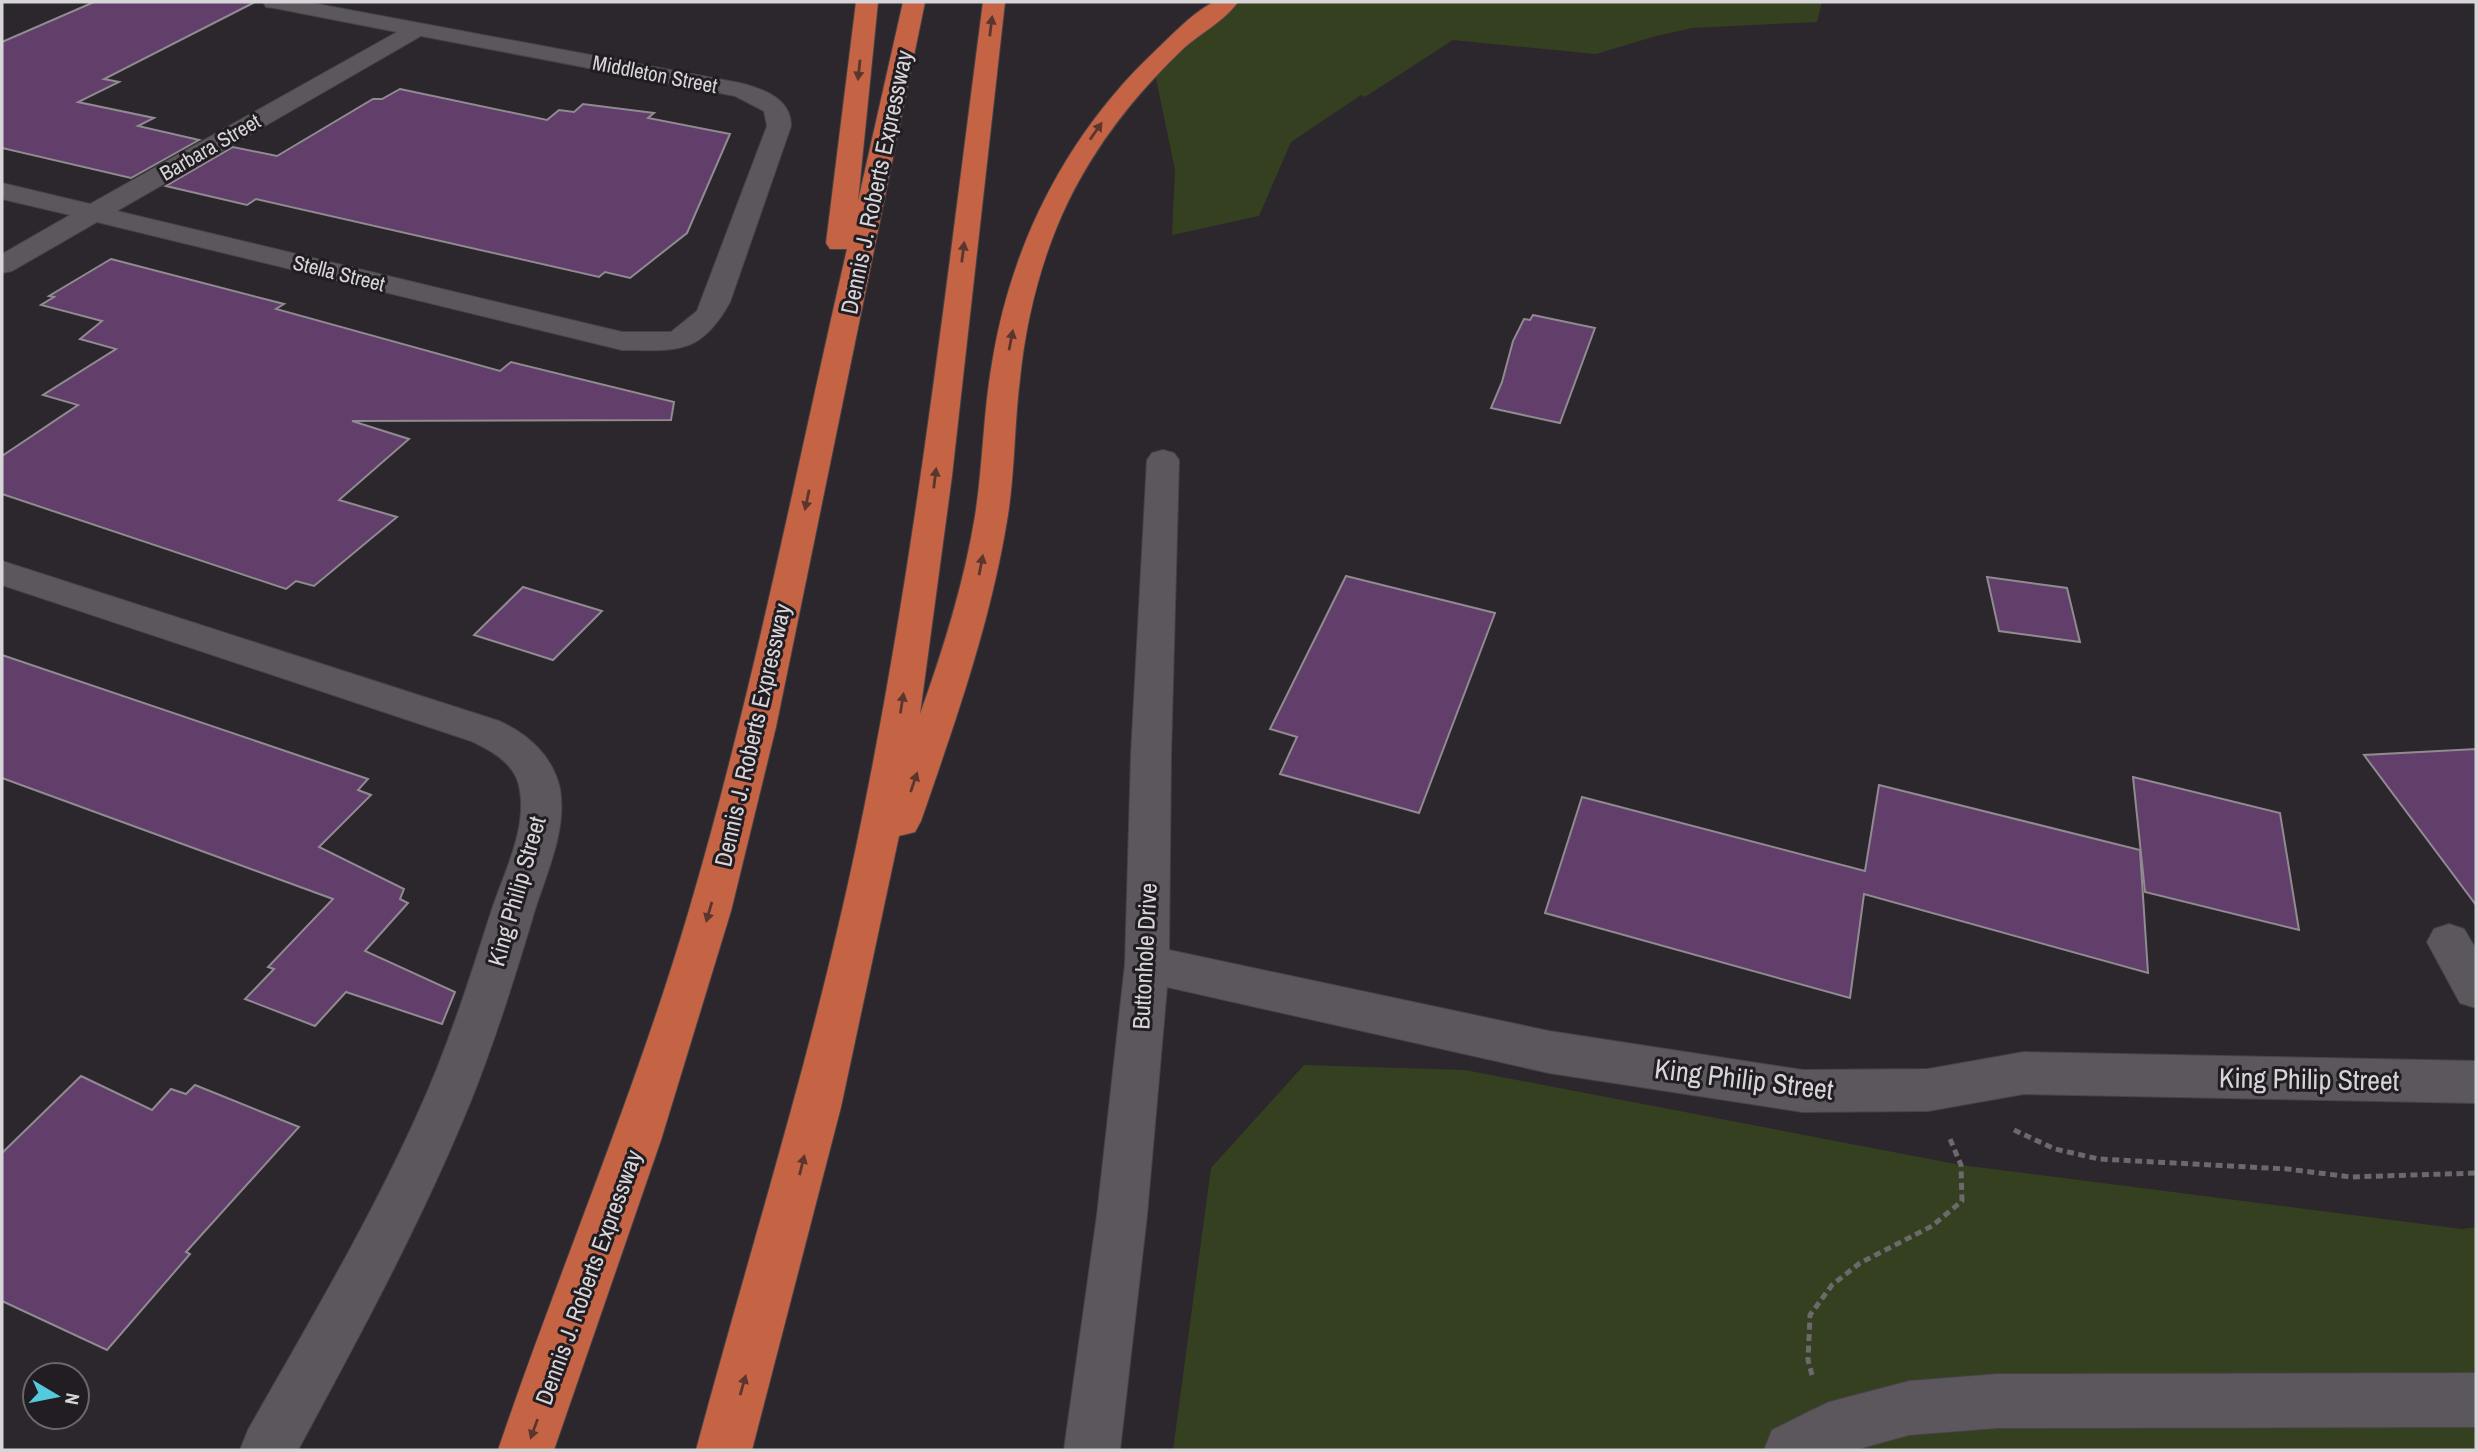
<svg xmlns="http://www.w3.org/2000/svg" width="2478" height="1452" font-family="'Archivo Narrow',sans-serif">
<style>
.green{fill:#354021}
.building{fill:#613f6a;stroke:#8f8b91;stroke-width:2}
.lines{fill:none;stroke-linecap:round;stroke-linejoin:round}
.minor-casing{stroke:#464347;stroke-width:2}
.highway-casing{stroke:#464347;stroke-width:2}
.path{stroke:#6c696d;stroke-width:5;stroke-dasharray:7 4.5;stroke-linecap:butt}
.minor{fill:#5b575c;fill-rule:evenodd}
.highway{fill:#c56345;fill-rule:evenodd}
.oneway{fill:#5a362e}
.labels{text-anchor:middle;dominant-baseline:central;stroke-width:6;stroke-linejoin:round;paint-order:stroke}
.far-street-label{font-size:21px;fill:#d7d5d8;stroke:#211d22}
.street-label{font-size:24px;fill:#d7d5d8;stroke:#211d22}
.near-street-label{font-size:28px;fill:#d7d5d8;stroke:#211d22}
</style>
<rect width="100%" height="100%" fill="#2b272c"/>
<g class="green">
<polygon points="1222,2 1822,2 1817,22 1692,28 1656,36 1596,54 1453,40 1365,97 1361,95 1291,142 1259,216 1172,235 1175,170 1152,59"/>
<polygon points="1304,1065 1465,1070 1961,1165 2462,1229 2476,1227 2476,1450 1173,1450 1211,1168"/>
</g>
<g class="building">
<polygon points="94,2 255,2 104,79 119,82 78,102 154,118 138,126 199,140 131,178 2,148 2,42"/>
<polygon points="400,89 547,120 559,110 574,112 583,104 654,113 648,118 730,134 687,233 630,278 605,272 599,277 256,199 247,205 166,186 233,147 277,156 373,99 382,99"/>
<polygon points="111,259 284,304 276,309 500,371 511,362 674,402 671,420 352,421 409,439 339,500 397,517 314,586 296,581 286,589 2,494 2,456 78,405 43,395 116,349 80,339 102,321 41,305 54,297 49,296"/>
<polygon points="1533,315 1595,328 1560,423 1491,408 1502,382 1513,341 1524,319 1530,320"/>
<polygon points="1346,576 1495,613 1419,813 1280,774 1297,737 1270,729"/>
<polygon points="1987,577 2067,588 2080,642 1999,631"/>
<polygon points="523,587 602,611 553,660 474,635"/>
<polygon points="2,655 368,779 358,790 371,795 319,847 404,889 400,899 408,903 365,951 455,992 442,1024 346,992 315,1026 245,999 274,969 268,967 333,899 2,778"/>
<polygon points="2476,749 2476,905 2364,755"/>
<polygon points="2133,777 2280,813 2299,930 2145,892"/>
<polygon points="1879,785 2140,850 2148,973 1864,894 1850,998 1545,913 1582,797 1865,871"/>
<polygon points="81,1076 152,1110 171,1089 186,1094 195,1085 299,1127 186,1252 190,1254 107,1350 2,1301 2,1153"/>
</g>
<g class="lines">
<g class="minor-casing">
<g id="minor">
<path d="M 263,2 L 307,2 L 740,83 C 763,89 791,98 791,126 L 730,302 C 700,356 677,350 622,350 L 97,222 L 12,271 L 2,273 L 2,254 L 70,215 L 2,199 L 2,183 L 90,204 L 397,32 L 274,8 L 266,7 ZM 421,36 L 735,96 L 764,111 L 767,126 L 697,311 L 671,332 L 622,332 L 117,211 Z"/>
<polygon points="1163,450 1174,453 1179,460 1171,755 1169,950 1549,1031 1803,1070 1928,1069 2024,1052 2476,1061 2476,1103 2024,1094 1928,1111 1803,1112 1549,1073 1167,987 1147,1215 1120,1450 1064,1450 1097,1215 1125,964 1131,755 1147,460 1152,453"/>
<path d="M 2,561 L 499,721 C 528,734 553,756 560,789 C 567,831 546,874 534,913 C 515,977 495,1041 470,1103 C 421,1223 359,1337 298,1450 L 240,1450 L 248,1430 C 307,1326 369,1222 418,1113 C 448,1047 470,978 492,909 C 505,870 530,824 518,782 C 512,762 489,749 471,741 L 2,585 Z"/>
<polygon points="2449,924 2464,929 2476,949 2476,1008 2460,1003 2427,942 2434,929"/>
<polygon points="2476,1373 2476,1427 1998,1428 1909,1435 1855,1450 1764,1450 1772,1430 1810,1411 1829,1402 1909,1381 1998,1374"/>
</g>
</g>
<g class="highway-casing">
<g id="highway">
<path d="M 856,2 L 878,2 L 858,201 L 903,2 L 925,2 L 776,727 L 731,911 L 661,1140 L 554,1450 L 498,1450 C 559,1270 635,1094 689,910 C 753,693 796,470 847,249 L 830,249 L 826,243 Z"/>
<path d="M 983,2 L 1005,2 L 952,476 L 920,714 C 943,650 964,583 975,516 C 983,465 983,414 992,363 C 1011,244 1067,134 1155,51 C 1172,35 1191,14 1212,3 C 1218,0 1230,2 1238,2 C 1225,21 1199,34 1182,50 C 1135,95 1097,143 1068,202 C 1042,256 1026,319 1020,379 C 1014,426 1015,475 1007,521 C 990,624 955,723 921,821 L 915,832 L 899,836 L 841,1107 L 752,1450 L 696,1450 C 750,1249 813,1051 856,847 C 915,568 946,284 983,2 Z"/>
</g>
</g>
<g class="path">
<polyline points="2014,1130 2055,1149 2099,1159 2287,1169 2351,1177 2476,1173"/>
<polyline points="1812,1375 1808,1360 1810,1315 1832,1285 1860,1263 1932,1226 1962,1201 1961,1165 1950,1139"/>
</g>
<use href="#minor" class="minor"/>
<use href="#highway" class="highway"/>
</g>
<defs><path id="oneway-solid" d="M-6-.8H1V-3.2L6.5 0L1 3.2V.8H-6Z" transform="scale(1.75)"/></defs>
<g class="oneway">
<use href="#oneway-solid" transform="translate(991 26) rotate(-83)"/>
<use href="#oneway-solid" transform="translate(859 70) rotate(96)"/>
<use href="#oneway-solid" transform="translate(1096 131) rotate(-55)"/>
<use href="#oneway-solid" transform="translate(963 252) rotate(-83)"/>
<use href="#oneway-solid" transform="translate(1011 340) rotate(-79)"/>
<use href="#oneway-solid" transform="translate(935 478) rotate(-83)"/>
<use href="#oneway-solid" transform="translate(807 500) rotate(102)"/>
<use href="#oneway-solid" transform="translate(981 565) rotate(-79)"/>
<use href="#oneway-solid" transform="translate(902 703) rotate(-81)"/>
<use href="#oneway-solid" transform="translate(914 782) rotate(-71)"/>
<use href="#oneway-solid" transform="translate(709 912) rotate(106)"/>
<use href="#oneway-solid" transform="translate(802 1165) rotate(-76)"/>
<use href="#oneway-solid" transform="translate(743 1385) rotate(-74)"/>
<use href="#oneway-solid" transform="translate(534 1429) rotate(110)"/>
</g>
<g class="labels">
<g class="far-street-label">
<text transform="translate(655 74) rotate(11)">Middleton Street</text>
<text transform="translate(210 147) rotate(-30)">Barbara Street</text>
<text transform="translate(339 273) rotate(14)">Stella Street</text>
</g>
<g class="street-label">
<text transform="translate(876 182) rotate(-78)">Dennis J. Roberts Expressway</text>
<text transform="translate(752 735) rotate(-77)">Dennis J. Roberts Expressway</text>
<text transform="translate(516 891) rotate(-74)">King Philip Street</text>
<text transform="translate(1144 956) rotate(-87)">Buttonhole Drive</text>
<text transform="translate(588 1277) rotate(-70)">Dennis J. Roberts Expressway</text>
</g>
<g class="near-street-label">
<text transform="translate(1744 1079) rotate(7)">King Philip Street</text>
<text transform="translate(2309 1079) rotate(1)">King Philip Street</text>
</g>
</g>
<rect width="2478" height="1452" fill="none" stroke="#d7d5d8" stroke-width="7"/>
<g transform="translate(56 1396) rotate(100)"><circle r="33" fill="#211d22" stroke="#6a676b" stroke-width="2"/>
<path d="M0-5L12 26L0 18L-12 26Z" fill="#54cadc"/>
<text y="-10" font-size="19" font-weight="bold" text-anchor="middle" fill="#d7d5d8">N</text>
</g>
</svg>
